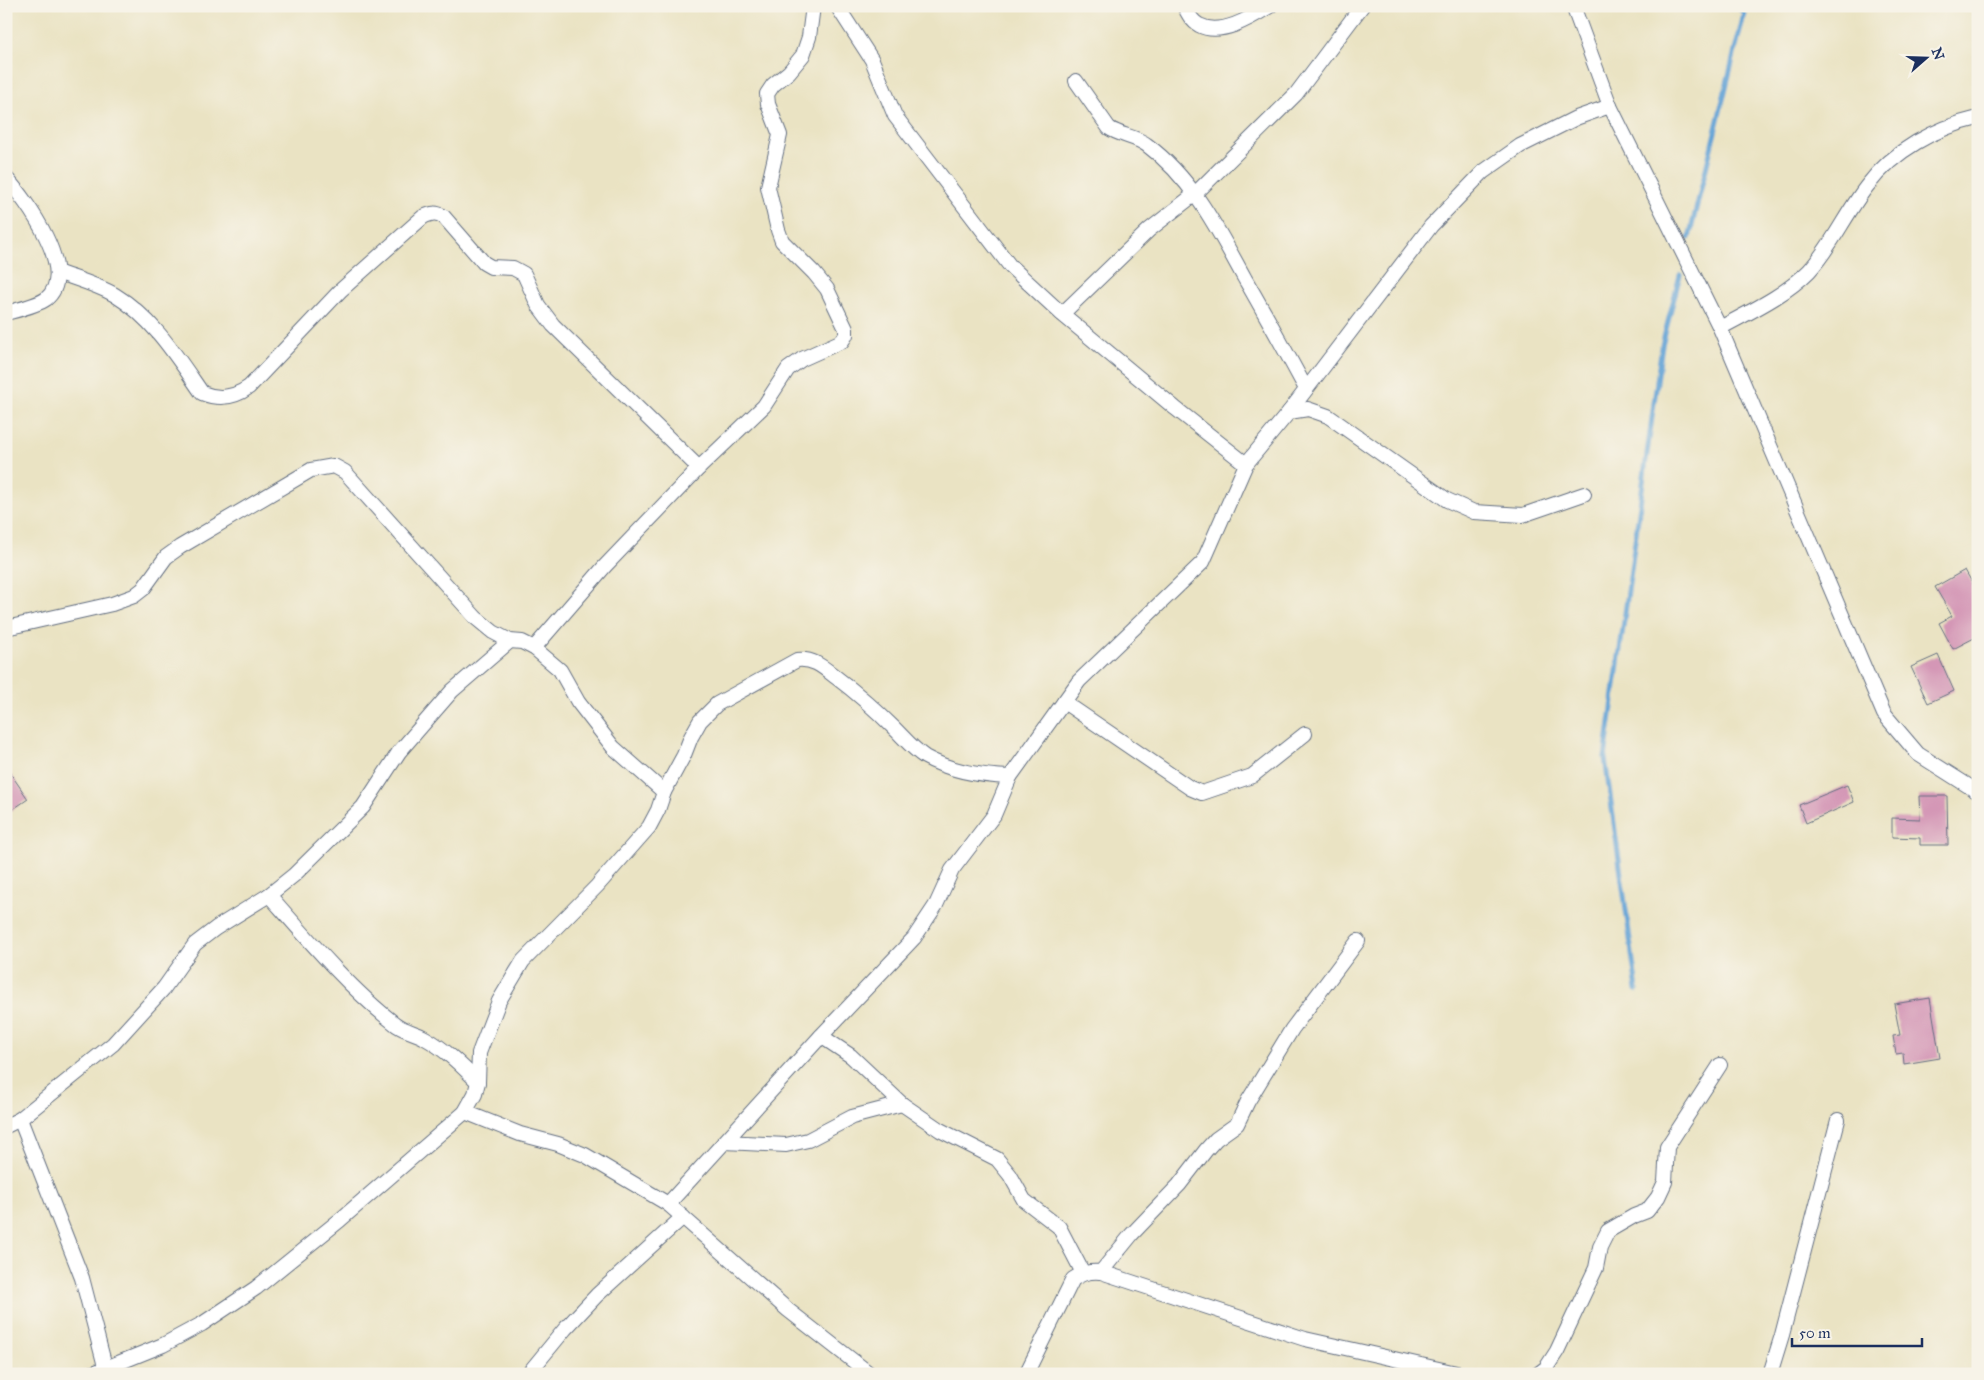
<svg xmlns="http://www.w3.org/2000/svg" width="1984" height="1380" font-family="'IM FELL Great Primer',serif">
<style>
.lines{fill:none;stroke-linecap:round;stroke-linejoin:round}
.stream{stroke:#62a2d5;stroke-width:5}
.building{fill:#d497b6}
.street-casing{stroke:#636e81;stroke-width:16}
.street{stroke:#fff;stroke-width:14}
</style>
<rect width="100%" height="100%" fill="#f7f3e8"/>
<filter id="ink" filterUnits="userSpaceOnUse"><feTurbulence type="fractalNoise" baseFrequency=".02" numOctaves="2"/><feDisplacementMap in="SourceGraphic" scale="10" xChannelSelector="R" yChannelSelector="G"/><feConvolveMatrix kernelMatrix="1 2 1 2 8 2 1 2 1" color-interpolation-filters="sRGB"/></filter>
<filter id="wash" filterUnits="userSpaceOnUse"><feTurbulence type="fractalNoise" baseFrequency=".0096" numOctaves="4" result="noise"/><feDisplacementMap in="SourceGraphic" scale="20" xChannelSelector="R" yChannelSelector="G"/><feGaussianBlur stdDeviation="1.12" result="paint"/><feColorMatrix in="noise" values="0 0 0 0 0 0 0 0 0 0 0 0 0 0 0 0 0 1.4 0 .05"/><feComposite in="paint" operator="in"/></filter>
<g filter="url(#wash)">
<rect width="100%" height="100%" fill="#eae3c3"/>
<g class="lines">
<g class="stream">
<polyline points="1689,238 1744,14 1738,6"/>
<polyline points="1637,990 1605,758 1662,345 1680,275"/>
</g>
</g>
<g id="blocks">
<g class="building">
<polygon points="1965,570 1978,593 1978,636 1953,649 1939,623 1952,616 1935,587"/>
<polygon points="1938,655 1954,691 1928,703 1911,667"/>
<polygon points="6,767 28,799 6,814"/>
<polygon points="1847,785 1854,802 1806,823 1799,805"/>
<polygon points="1919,796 1947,796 1948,845 1920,845 1920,838 1892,837 1892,818 1920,819"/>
<polygon points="1930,998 1940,1058 1904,1064 1903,1053 1896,1054 1893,1036 1900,1035 1894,1004"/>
</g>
</g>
</g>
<g filter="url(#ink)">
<use href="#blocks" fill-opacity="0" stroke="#636e81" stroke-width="1"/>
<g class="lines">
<g class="street-casing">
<g id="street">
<polyline points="837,6 872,60 895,116 1010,266 1062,314 1175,408 1246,464"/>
<path d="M 1184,6 C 1188,13 1191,21 1199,25 C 1221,37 1252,17 1270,6"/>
<polyline points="1573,6 1610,106"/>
<path d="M 1076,81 L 1109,128 C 1121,136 1135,136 1147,145 C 1193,179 1218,230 1245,279 C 1266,315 1286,352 1306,389"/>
<path d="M 6,178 C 26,200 79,272 46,299 C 38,305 17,310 6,313"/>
<path d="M 57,272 C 76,279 98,285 115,295 C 153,318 177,357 202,393 C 219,400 234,398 249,387 L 341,290 L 423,217 C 432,213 436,212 444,217 L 484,263 L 491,267 L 513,268 L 524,274 L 538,305 L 553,325 L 699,468"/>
<polyline points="1062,314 1149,230 1195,194 1296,94 1362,6"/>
<path d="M 1720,328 C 1751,311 1784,296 1809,271 C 1832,246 1846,213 1867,186 C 1894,150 1935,128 1978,118"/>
<polyline points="1289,412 1431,226 1483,172 1520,146 1576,118 1610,106 1720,328 1884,714 1918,754 1978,792"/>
<polyline points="6,628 112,604 134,596 143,589 166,557 180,547 311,470 334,466 345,472 476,618 493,632 510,641 522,642 534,648 560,670 578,702 613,747 664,792"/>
<polyline points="534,648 605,566 699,468 764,406 788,369 802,359 842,341 846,335 846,329 827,289 814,273 782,241 778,230 768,187 780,135 768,104 767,94 773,85 789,72 803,55 809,37 813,6"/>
<polyline points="1064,702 1190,788 1202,793 1252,776 1305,734"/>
<path d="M 269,895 C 306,937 350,989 394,1023 C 403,1031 415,1032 425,1038 C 445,1049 462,1066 478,1082"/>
<polyline points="821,1036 851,1056 902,1104 940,1130 997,1159 1010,1175 1024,1200 1059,1227 1083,1273"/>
<polyline points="465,1112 520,1134 558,1144 585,1155 668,1204 788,1310 870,1374"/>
<polyline points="20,1119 82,1278 107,1374"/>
<polyline points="6,1126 20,1119 113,1044 164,988 195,944 216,928 269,895 294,875 363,807 399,752 452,691 510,641"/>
<polyline points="725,1142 786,1145 808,1140 852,1117 902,1104"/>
<polyline points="668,1204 821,1036 914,938 936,905 952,870 994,815 1010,777"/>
<polyline points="1101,1272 1132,1234 1179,1185 1206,1150 1216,1139 1237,1124 1248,1101 1292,1029 1358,941"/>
<path d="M 91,1374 L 163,1345 L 202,1324 L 256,1288 L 340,1220 L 465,1112 L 475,1094 L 478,1082 L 479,1053 L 499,1001 L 523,961 L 597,886 L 649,827 L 658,810 L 664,792 L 684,755 L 691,737 L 700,721 L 717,704 L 797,660 C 814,658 824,668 837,678 C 857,693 876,710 894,728 C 904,738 913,749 925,757 C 950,771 982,776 1010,777 L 1079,681 L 1203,562 L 1246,464 L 1289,412 L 1308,409 L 1328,416 L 1447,500 L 1474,512 L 1523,515 L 1584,494"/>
<polyline points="528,1374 565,1329 597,1295 683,1217"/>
<path d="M 1026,1374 L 1073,1279 C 1083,1273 1089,1271 1101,1272 L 1305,1339 L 1461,1374"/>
<polyline points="1538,1374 1546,1368 1557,1351 1596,1268 1600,1247 1608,1231 1634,1216 1647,1211 1658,1197 1665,1182 1667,1147 1720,1065"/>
<polyline points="1770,1374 1782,1335 1838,1120"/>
</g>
</g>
<use href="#street" class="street"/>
</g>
</g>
<rect width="1984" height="1380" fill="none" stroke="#f7f3e8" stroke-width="25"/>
<g transform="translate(1926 58) rotate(70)" stroke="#f7f3e8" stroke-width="4" paint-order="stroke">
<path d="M0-4L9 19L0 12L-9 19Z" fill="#1b2f5e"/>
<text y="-8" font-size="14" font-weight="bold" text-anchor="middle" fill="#1b2f5e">N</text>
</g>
<path d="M1792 1338v8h130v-8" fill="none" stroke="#1b2f5e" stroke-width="2.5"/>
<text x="1799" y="1338" font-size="15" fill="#1b2f5e" stroke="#f7f3e8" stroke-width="4" paint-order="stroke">50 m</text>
</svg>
